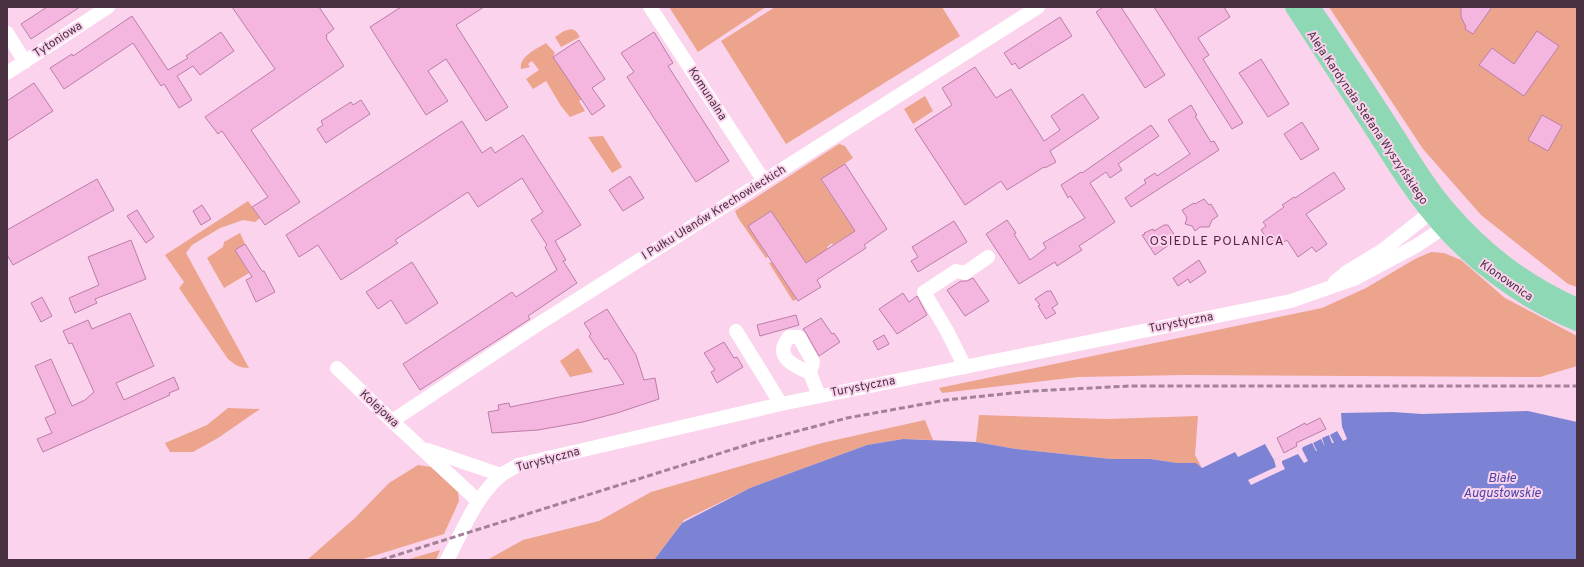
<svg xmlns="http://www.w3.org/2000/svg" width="1584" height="567" font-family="Overpass,sans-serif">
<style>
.green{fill:#eca48c}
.water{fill:#7d83d4}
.pier{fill:#fbd3ed}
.building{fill:#f4b5df;stroke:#ba7ea7}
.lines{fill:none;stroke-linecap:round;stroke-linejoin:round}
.minor{stroke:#fff;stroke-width:14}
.major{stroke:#8ed8b5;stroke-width:18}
.rail{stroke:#a38298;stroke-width:3;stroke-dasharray:6 3;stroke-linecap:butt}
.labels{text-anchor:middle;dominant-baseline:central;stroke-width:4;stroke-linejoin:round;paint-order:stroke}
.street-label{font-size:12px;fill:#4a3142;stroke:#fbd3ed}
.neighbourhood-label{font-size:13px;letter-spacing:1px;fill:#521e44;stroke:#fbd3ed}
.water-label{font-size:13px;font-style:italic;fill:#4846a7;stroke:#fbd3ed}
</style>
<rect width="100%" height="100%" fill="#fbd3ed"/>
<g class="green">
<polygon points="669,7 766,7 698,52"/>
<polygon points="775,7 942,7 960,36 786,144 721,41"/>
<polygon points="1329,7 1577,7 1577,287 1568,284 1481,215 1423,149"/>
<polygon points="571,29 576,31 580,37 561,47 555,37 564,31"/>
<path d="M 546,43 L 555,53 L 553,57 L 582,99 L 579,101 L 585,111 L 570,117 L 561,106 L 546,81 L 533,89 L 526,79 L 539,70 L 532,61 L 528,64 L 530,67 L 521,69 C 519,56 537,49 546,43 Z"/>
<polygon points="925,96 933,111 913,124 904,109"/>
<polygon points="603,136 622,167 612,173 588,137"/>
<polygon points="839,144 845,146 853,158 821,180 855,231 833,245 832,243 827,247 828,249 806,263 771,211 748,226 768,257 766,258 738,218 735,211"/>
<path d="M 248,201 L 260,218 L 255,222 L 243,220 L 220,228 L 192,245 L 186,253 L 249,368 C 240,368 235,365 228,359 L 179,288 L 184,282 L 165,255 Z"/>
<polygon points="240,233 245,244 235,250 249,273 224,288 207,258 223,247 224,242"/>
<polygon points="1431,252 1444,253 1461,260 1505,298 1577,336 1577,366 1540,377 1185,375 1078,377 942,393 939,388 1322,308 1366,288 1415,259"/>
<polygon points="772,262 797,299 793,301 769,263"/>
<polygon points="578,348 593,372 570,377 560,361"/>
<polygon points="228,408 260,409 218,438 193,452 170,452 165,443 207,425"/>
<polygon points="979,415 1107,419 1198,416 1195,455 1202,468 1196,463 1177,463 1151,459 1111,459 1016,449 976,442"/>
<polygon points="925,420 933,440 903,439 867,445 750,488 684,520 654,560 487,560 523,540 599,521 651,492 822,443"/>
<polygon points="418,465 431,467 458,491 459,501 444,534 360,560 307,560 355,518 389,483"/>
<polygon points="440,550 436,560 406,560"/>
</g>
<polygon class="water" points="1528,411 1577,422 1577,560 654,560 682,523 750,488 867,445 903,439 976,442 1016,449 1111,459 1151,459 1177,463 1196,463 1202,468 1235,452 1238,457 1265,444 1274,460 1342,427 1341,413 1393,412 1422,414"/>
<polygon class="pier" points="1341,424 1347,439 1343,441 1337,431 1330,435 1334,443 1332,443 1329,435 1322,438 1325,447 1321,439 1313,443 1317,451 1316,451 1312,443 1303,447 1302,449 1308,461 1304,463 1298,454 1282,461 1282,463 1285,469 1251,485 1248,480 1276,467 1274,460"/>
<g class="building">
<polygon points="47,7 80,7 31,39 21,24"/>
<polygon points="232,7 319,7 334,29 326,35 327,37 326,38 344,66 251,130 300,202 265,225 252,207 268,197 222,131 218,134 205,117 275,69"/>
<polygon points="401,7 484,7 456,25 508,107 486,121 446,59 428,71 448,101 426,115 370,27"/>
<polygon points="1103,7 1121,7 1165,75 1145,88 1096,12"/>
<polygon points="1154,7 1224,7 1230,17 1198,38 1209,55 1203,59 1243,123 1232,129"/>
<polygon points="1461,7 1492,7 1473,34 1465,29 1466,27 1461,17"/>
<polygon points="132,16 168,70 188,58 186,56 221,32 234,51 200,75 193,66 177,76 192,100 179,108 164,84 161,86 133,43 64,89 50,68 72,54 73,56"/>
<polygon points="1060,17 1072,36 1019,69 1015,63 1012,65 1004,53"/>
<polygon points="1537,31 1559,46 1524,96 1479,65 1492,48 1514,64"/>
<polygon points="654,32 673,63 668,66 729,161 696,182 627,77 634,72 621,53"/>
<polygon points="579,40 605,79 592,88 605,106 592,115 553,57"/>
<polygon points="1261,59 1289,104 1268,117 1239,73"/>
<polygon points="975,67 996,98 1011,89 1044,141 1060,130 1051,116 1083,94 1099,118 1050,151 1056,162 1045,168 1044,167 1007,190 1001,181 965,205 915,129 952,105 942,88"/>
<polygon points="34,83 53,111 7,141 7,101"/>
<polygon points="361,100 370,114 326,143 317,129 323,125 321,121 351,102 353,105"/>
<polygon points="1191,105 1197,115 1195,116 1211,142 1214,141 1219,150 1131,207 1125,198 1146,183 1144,180 1155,173 1157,176 1190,154 1168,120"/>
<polygon points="1542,115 1562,126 1548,151 1528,140"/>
<polygon points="462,121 482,153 491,147 495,153 523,135 581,225 555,241 566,260 563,261 577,283 528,316 530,319 420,390 403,364 512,292 516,297 557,270 545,247 547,245 531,220 543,212 522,178 478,207 468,192 395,240 398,243 341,280 318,245 299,257 286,235"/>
<polygon points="1302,122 1319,149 1301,160 1284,134"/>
<polygon points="1151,125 1159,136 1118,164 1122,170 1110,178 1106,172 1090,183 1115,222 1079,246 1082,250 1057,266 1055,262 1019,284 986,234 1007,220 1016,233 1014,234 1030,260 1046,248 1043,243 1085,218 1070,196 1068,198 1061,185 1081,172 1082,173"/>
<polygon points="845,164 887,229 864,245 866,248 817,280 821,287 798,301 748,226 771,211 806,263 855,231 821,179"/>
<polygon points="1334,172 1345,189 1306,214 1327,244 1316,252 1312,247 1298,257 1287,240 1279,245 1276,241 1271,244 1261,230 1266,226 1263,222 1284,207 1282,205 1294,197 1295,198"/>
<polygon points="630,176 644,198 623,211 609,190"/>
<polygon points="97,179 114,210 13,265 7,255 7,230"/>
<polygon points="1204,199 1209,205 1211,204 1218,216 1212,220 1209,227 1200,227 1195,231 1192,226 1185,224 1187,218 1182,210 1194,203 1195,204"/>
<polygon points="202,205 211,219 201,225 193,211"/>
<polygon points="137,210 154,237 146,243 127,216"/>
<polygon points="954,221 967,242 918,272 911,261 918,257 912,247"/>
<polygon points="1164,225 1168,225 1177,239 1155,255 1142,235 1145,234 1144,233 1153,229 1154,231"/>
<polygon points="131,240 146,279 95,299 97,303 75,313 69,298 99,285 88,257"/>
<polygon points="245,244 262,271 264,271 275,292 256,302 246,280 252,277 235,250"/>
<polygon points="1199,260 1206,272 1190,283 1188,279 1178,286 1173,278"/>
<polygon points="412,262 438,303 406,324 391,300 378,309 366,292"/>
<polygon points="973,278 989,301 965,316 947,290 961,281 967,281"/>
<polygon points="1047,291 1051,291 1058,304 1052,308 1056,313 1046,319 1038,306 1040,305 1035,299"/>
<polygon points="903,293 909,302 917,296 927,315 897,334 879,309"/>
<polygon points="42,297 52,316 41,322 31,303"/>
<polygon points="607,309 636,355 644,380 655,378 659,399 617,413 583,422 538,430 492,433 488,412 499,410 498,405 509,403 510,407 624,384 607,358 605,360 589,336 591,334 584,323"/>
<polygon points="130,313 154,366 116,383 124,400 174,377 179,389 169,393 170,395 43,452 37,439 52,433 45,418 56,413 35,366 51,359 72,406 85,400 94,392 72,343 69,344 63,331 88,320 92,329"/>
<polygon points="796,315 799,325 760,336 757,325"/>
<polygon points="821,318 832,334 834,333 840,342 819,356 806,333 803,329"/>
<polygon points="884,335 889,344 878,350 873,341"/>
<polygon points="724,342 734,358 737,357 743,367 717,383 711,372 715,370 704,353"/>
<polygon points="1320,418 1326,429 1296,443 1297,446 1284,453 1277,438 1305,423 1306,425"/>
</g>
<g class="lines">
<g class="minor">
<polyline points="650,7 764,181"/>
<polyline points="7,33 25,62"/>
<polyline points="7,73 108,7"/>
<polyline points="1335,282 1347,272 1383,250 1430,213"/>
<polyline points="736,331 781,404"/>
<polyline points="965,367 947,331 924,292 956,271 965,273 988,257"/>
<polyline points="337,368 392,421 478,501"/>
<path d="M 810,373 C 794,366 773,357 789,337 L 799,337 L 813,362 L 810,373 L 819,396"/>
<polyline points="392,421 537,325 1038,7"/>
<polyline points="428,450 501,475"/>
<path d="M 447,560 C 463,531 474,499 500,476 C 505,472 512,469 518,465 L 781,404 L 1291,301 L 1354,279 L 1416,246 L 1443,228"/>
</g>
<g class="major">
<path d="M 1294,7 C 1320,47 1346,87 1372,127 C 1391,156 1408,186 1430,212 C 1468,260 1521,299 1577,322"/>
<path d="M 1311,7 C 1335,42 1359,78 1382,114 C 1404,147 1424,184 1451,214 C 1485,253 1529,286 1577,307"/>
</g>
<polyline class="rail" points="381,560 756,442 847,418 946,400 1032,391 1130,386 1577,386"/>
</g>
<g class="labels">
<g class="street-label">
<text transform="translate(58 40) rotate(-33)">Tytoniowa</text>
<text transform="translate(707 94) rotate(57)">Komunalna</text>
<text transform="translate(1367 118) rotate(56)">Aleja Kardynała Stefana Wyszyńskiego</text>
<text transform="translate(714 213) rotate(-32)">I Pułku Ułanów Krechowieckich</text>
<text transform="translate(1506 281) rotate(35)">Klonownica</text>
<text transform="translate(1181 323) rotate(-11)">Turystyczna</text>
<text transform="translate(863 387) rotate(-11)">Turystyczna</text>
<text transform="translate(379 409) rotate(43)">Kolejowa</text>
<text transform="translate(548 460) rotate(-15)">Turystyczna</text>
</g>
<g class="neighbourhood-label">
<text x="1217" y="242">OSIEDLE POLANICA</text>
</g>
<g class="water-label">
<text x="1502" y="479">Białe<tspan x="1502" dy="15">Augustowskie</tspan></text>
</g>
</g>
<rect width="1584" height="567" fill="none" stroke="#4a3142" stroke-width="16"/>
</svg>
